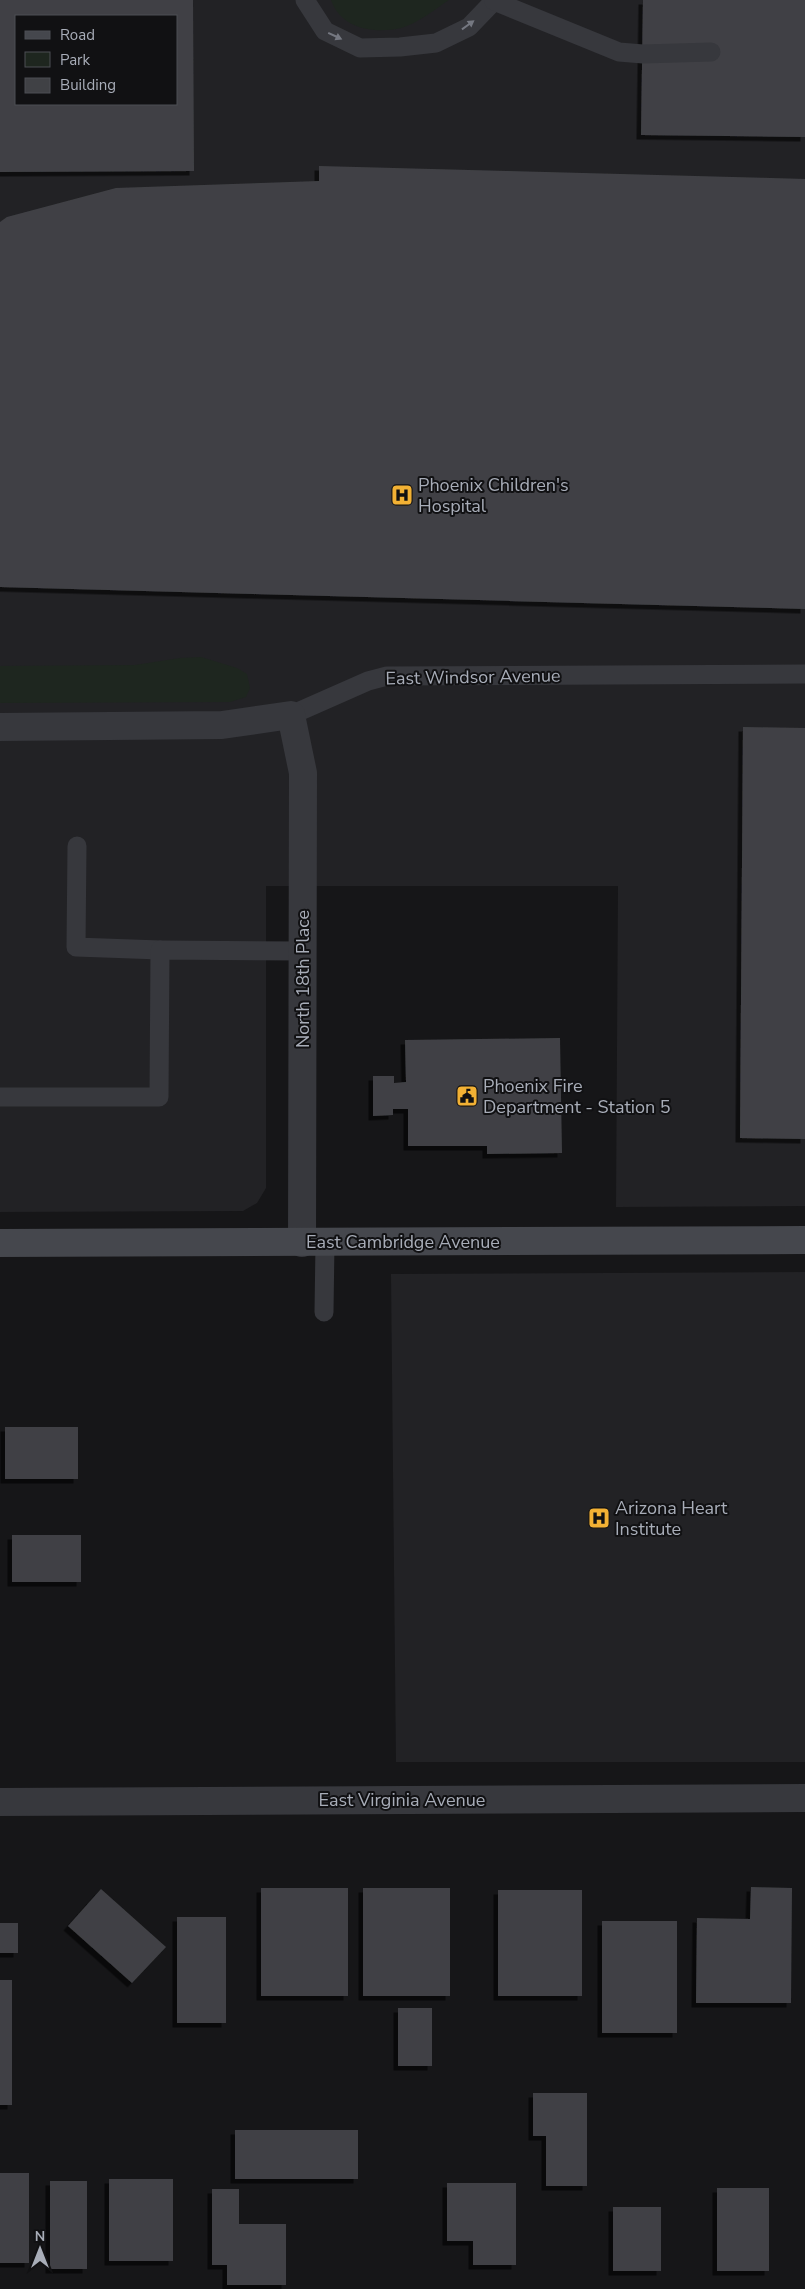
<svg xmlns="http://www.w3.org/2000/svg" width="805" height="2289" font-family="'Nunito Sans',sans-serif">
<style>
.built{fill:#222225;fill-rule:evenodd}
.green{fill:#1e261f}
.building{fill:#404145;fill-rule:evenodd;filter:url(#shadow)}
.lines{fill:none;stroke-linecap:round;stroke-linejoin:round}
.lane{stroke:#37383d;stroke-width:19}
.street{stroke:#37383d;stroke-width:28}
.secondary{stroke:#45474d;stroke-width:28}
.oneway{fill:#757881}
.labels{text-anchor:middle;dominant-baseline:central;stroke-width:4;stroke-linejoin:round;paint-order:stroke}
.poi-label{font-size:18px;fill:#a8adb8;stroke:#111113;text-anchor:start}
.street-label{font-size:18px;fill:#a8adb8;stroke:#111113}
</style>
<defs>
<filter id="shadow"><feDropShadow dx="-4.5" dy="4.5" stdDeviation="0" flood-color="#0009"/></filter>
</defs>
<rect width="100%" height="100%" fill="#161618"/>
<g class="built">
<path d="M 0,0 L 805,0 L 805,1206 L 616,1207 L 618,886 L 266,886 L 266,1188 L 257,1203 L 243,1211 L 0,1212 ZM 16,16 L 176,16 L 176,104 L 16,104 Z"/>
<polygon points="805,1272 805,1762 396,1762 391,1274"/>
</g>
<g class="green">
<path d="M 331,0 L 449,0 C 434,10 418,23 401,28 C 374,34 341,29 331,0 Z"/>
<polygon points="201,657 237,668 247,674 250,688 246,697 230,702 0,703 0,666 135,665 180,658"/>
</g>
<g class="building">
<path d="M 0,0 L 193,0 L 194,171 L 0,172 ZM 16,16 L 176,16 L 176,104 L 16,104 Z"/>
<polygon points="643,0 805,0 805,137 641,135"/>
<polygon points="319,166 805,179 805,609 0,587 0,222 7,217 116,188 319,181"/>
<polygon points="743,727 805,728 805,1139 740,1138"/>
<polygon points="560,1038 562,1153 487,1154 487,1146 408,1146 408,1109 393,1109 393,1115 373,1116 373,1076 394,1076 394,1083 406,1082 405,1040"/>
<rect x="5" y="1427" width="73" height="52"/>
<rect x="12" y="1535" width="69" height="47"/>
<polygon points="751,1887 792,1888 791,2003 696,2003 697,1918 750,1919"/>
<rect x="261" y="1888" width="87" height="108"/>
<rect x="363" y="1888" width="87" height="108"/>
<polygon points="101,1889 166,1947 132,1983 68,1926"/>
<rect x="498" y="1890" width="84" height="106"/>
<rect x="177" y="1917" width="49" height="106"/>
<rect x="602" y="1921" width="75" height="112"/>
<rect x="0" y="1923" width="18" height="30"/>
<rect x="0" y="1980" width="12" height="125"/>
<rect x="398" y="2008" width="34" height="58"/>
<polygon points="533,2093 587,2093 587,2186 546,2186 546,2136 533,2136"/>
<rect x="235" y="2130" width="123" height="49"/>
<rect x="0" y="2173" width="29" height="90"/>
<rect x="109" y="2179" width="64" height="82"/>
<rect x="50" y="2181" width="37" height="88"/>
<polygon points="447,2183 516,2183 516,2265 473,2265 473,2241 447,2241"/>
<rect x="717" y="2188" width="52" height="83"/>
<polygon points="212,2189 239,2189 239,2224 286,2224 286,2285 227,2285 227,2265 212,2265"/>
<rect x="613" y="2207" width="48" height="64"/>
</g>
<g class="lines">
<g class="lane">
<polyline points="305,0 325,31 360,48 400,47 436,43 469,27 495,0"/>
<polyline points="494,1 619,52 643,54 711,52"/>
<polyline points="291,715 368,681 387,676 805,674"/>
<polyline points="77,846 76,947 160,950"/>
<polyline points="0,1097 159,1097 160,950 303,951"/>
<polyline points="324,1312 325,1243"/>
</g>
<g class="street">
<polyline points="0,727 222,725 291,715 303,773 302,1243"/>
<polyline points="0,1802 805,1798"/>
</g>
<polyline class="secondary" points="0,1243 805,1240"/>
</g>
<defs><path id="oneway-solid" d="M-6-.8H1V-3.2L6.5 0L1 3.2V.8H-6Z" transform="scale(1.25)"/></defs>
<g class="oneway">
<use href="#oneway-solid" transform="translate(468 25) rotate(-36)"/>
<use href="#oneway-solid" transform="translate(335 36) rotate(25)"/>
</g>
<defs>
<g id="hospital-square" transform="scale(1.125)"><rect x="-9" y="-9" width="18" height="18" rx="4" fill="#f2b134" stroke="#111113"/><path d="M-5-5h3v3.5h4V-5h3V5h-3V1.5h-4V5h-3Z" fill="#111"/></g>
<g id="civic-square" transform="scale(1.125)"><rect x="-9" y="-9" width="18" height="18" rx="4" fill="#f2b134" stroke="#111113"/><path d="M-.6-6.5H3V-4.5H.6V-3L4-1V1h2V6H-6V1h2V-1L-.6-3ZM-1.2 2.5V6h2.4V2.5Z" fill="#111"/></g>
</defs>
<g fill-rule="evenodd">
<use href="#hospital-square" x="402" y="495"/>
<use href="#civic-square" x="467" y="1096"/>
<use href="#hospital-square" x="599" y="1518"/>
</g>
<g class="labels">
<g class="poi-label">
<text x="418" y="485">Phoenix Children's<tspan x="418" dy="21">Hospital</tspan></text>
<text x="483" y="1086">Phoenix Fire<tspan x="483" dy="21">Department - Station 5</tspan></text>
<text x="615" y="1508">Arizona Heart<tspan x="615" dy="21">Institute</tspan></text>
</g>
<g class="street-label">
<text transform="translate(473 677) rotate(-1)">East Windsor Avenue</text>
<text transform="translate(303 979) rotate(-90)">North 18th Place</text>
<text x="403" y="1242">East Cambridge Avenue</text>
<text x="402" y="1800">East Virginia Avenue</text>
</g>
</g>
<rect x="15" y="15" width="162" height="90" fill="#111113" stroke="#4d4f55"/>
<rect x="25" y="31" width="25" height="8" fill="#45474d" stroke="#4d4f55"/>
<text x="60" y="40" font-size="15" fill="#a8adb8">Road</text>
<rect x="25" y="52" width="25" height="15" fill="#1e261f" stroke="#4d4f55"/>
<text x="60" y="65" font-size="15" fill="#a8adb8">Park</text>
<rect x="25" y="78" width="25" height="15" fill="#404145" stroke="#4d4f55"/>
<text x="60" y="90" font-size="15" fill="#a8adb8">Building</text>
<g transform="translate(40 2249)" stroke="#111113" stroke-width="4" paint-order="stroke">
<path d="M0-4L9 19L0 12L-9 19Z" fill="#a8adb8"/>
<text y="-8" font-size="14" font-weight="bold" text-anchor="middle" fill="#a8adb8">N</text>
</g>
</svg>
